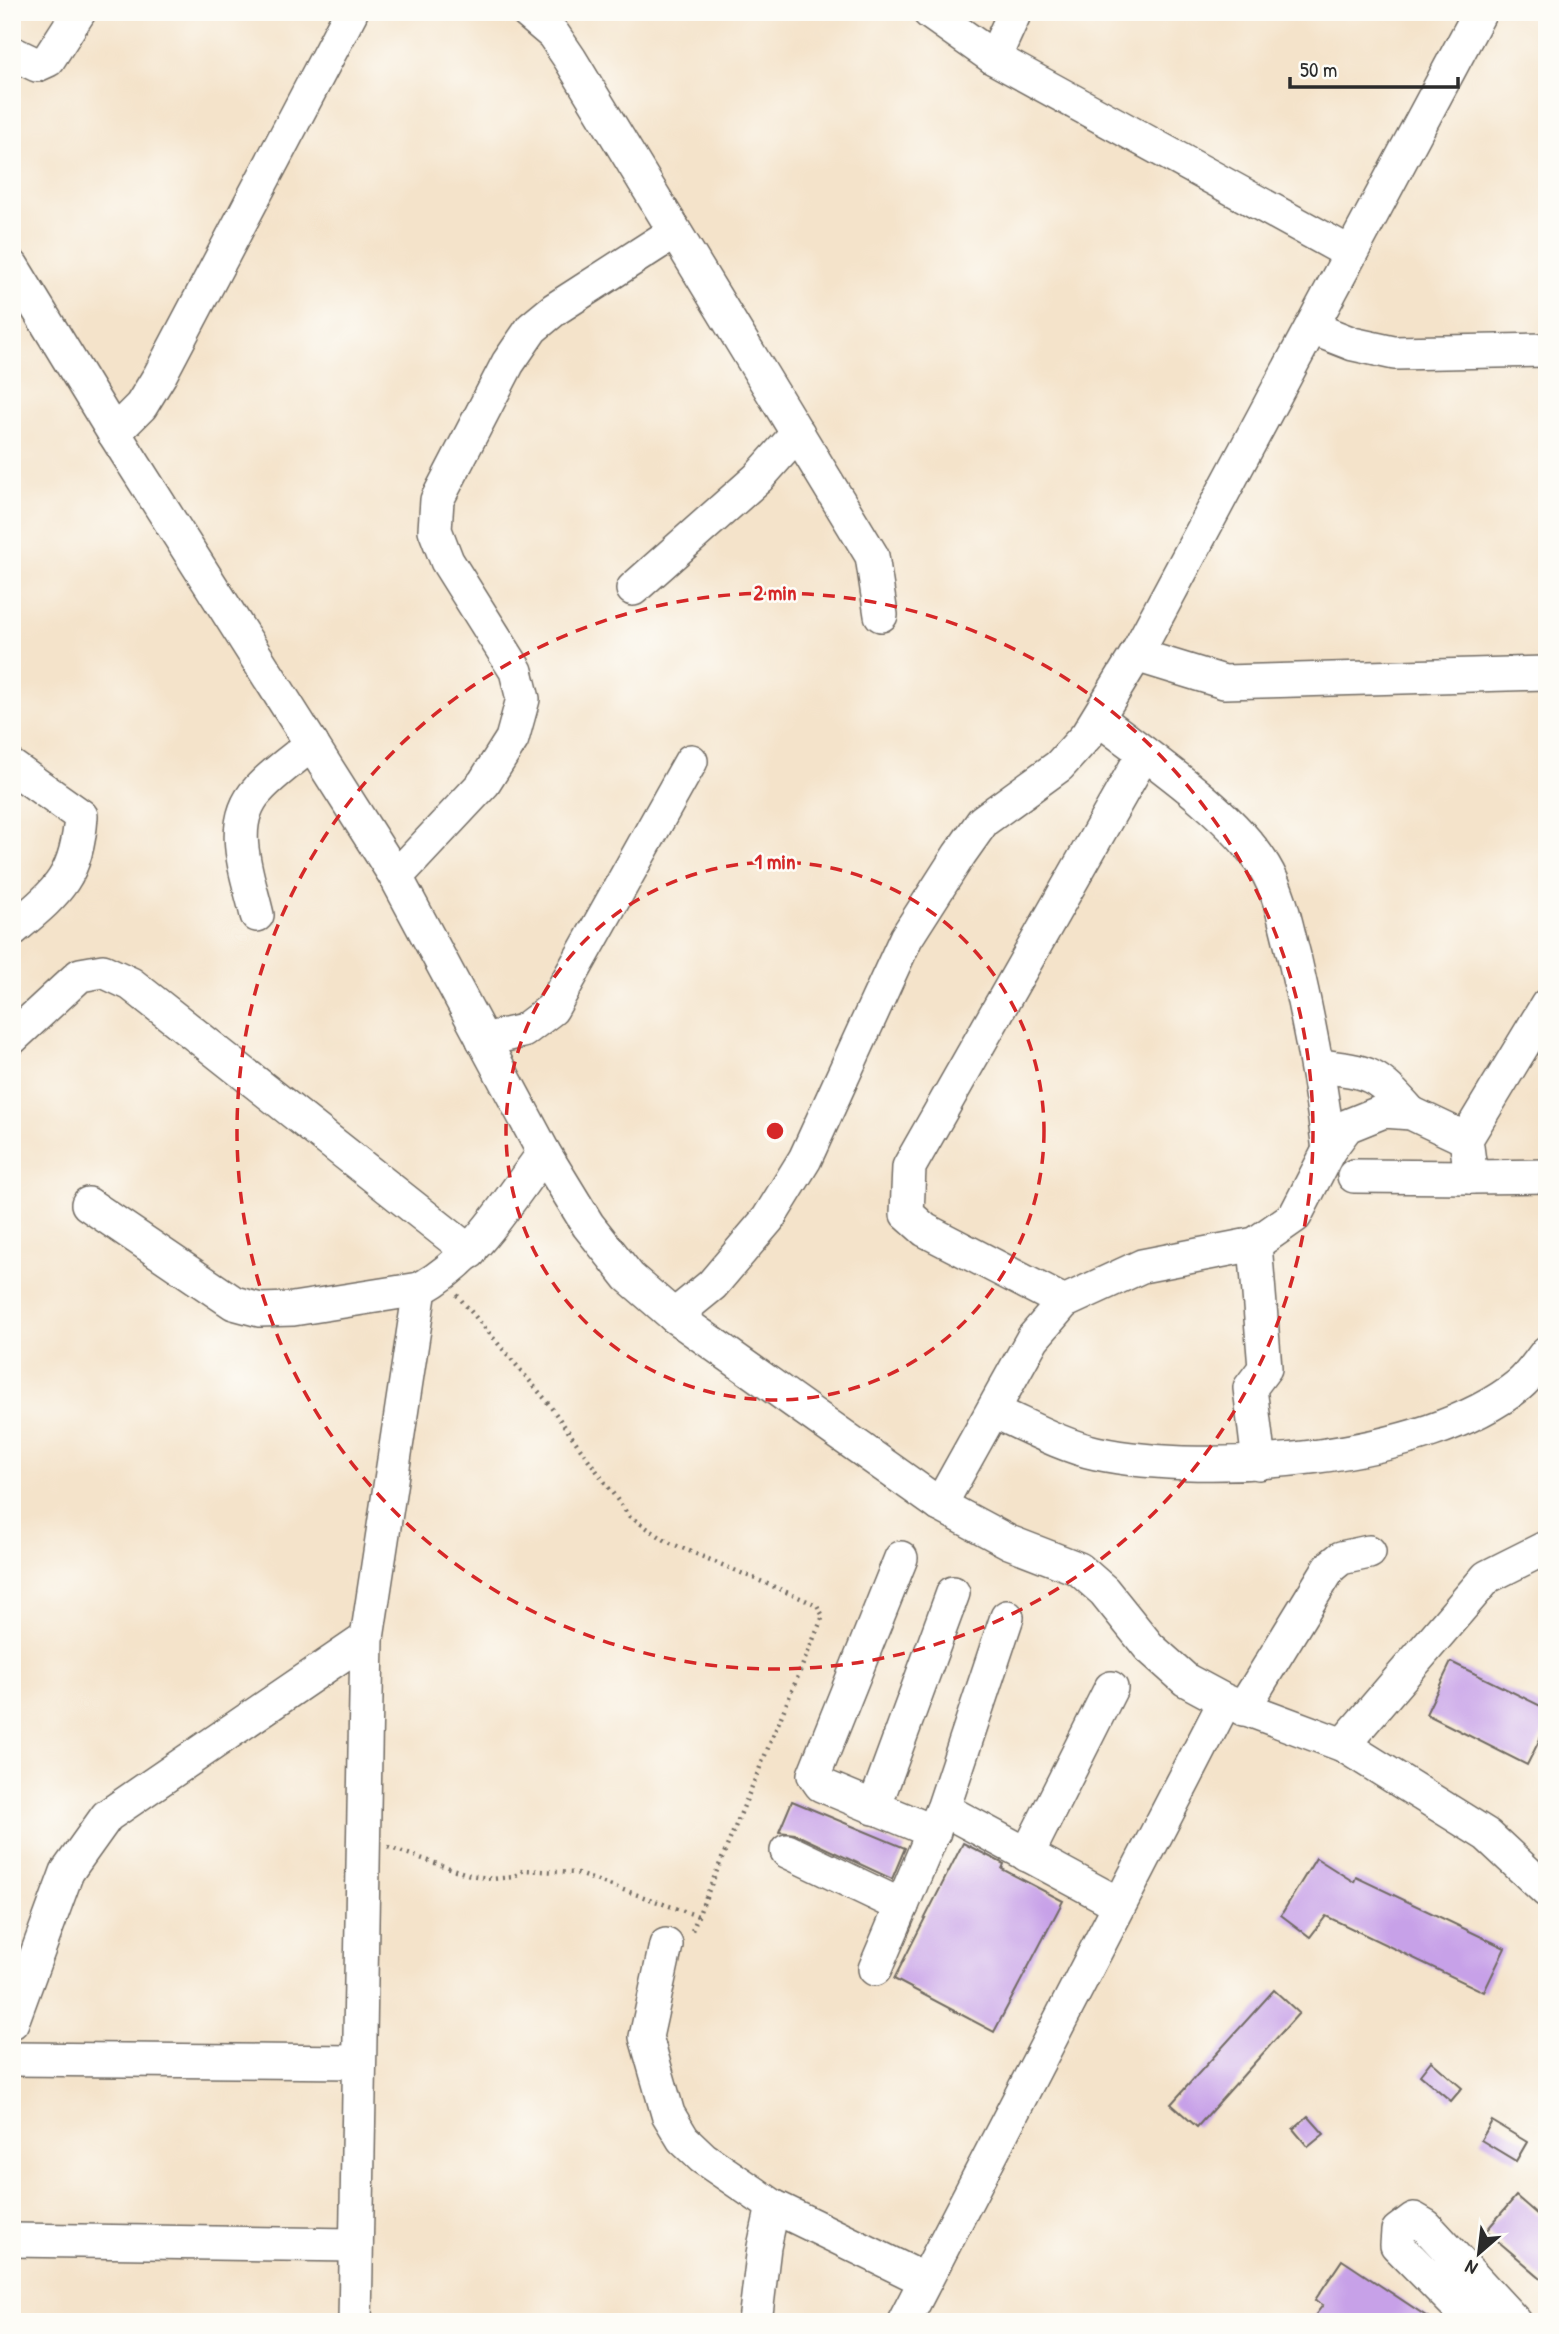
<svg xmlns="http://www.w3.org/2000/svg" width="1559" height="2334" font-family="'Patrick Hand',sans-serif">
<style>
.building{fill:#c7a1e8}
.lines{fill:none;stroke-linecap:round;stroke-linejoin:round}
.minor-casing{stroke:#716b63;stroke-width:36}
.path{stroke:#716b63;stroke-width:4.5;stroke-dasharray:2 5;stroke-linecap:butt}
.minor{stroke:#fff;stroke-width:33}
.ring{fill:none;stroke:#d62828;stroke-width:3.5;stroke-dasharray:12 9}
.centre{fill:#d62828;stroke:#fdfcf7;stroke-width:3.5}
.ring-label{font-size:21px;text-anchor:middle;font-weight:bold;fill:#d62828;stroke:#fdfcf7;stroke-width:5;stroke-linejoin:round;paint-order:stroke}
</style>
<rect width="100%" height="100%" fill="#fdfcf7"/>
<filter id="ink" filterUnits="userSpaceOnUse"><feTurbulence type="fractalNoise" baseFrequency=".0143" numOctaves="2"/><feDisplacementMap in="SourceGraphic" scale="14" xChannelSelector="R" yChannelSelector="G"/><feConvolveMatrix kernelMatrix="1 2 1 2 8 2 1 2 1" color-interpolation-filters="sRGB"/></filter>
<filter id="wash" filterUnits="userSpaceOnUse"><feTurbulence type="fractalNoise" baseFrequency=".00686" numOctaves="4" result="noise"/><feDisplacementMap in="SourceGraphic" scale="28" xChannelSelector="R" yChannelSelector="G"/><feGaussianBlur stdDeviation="1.57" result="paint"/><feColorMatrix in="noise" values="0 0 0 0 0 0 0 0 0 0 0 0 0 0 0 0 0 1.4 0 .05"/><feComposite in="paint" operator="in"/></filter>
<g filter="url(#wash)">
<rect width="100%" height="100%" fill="#f4e3ca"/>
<g id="blocks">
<g class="building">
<polygon points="1451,1662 1547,1709 1547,1725 1527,1765 1426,1714"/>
<polygon points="792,1801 905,1848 892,1879 795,1834 779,1832"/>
<polygon points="963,1843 1004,1864 1002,1869 1063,1901 994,2032 894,1979"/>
<polygon points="1316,1858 1354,1882 1356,1877 1505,1948 1484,1992 1326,1916 1310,1937 1281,1915"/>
<polygon points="1274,1990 1299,2013 1197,2127 1171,2104"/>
<polygon points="1431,2061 1462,2088 1451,2101 1420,2075"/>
<polygon points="1308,2116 1324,2134 1308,2147 1293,2129"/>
<polygon points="1492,2121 1527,2142 1516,2161 1481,2140"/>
<polygon points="1516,2196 1547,2223 1547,2283 1486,2231"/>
<polygon points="1342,2260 1435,2322 1310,2322 1323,2305 1315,2300"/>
</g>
</g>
</g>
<g filter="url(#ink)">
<use href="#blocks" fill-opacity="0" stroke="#716b63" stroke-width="2"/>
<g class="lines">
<g class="minor-casing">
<g id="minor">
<polyline points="527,12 553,34 570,59 872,556 881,615"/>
<polyline points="929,12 994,58 1350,253"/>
<polyline points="12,53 37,65 48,60 79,12"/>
<polyline points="994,58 1015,12"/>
<polyline points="12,266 114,433 396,877 544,1153 588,1225 629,1277 674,1316 940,1505 1009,1542 1079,1569 1104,1591 1149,1647 1186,1680 1225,1701 1343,1745 1487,1835 1547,1891"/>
<polyline points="1312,328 1353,344 1394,353 1547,350"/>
<polyline points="114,433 141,406 160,375 351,12"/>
<polyline points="633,589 758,478 798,433"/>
<polyline points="1136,655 1224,682 1547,673"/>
<path d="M 1098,718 C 1148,757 1231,812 1264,866 C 1281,894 1286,926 1294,956 C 1309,1021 1321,1084 1329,1150"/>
<path d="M 12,767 L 81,816 C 77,878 57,892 12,930"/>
<polyline points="396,877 484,783 512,739 523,699 516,671 447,561 435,530 437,500 508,363 532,328 555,309 673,233"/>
<path d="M 257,915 C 248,875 226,824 258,790 C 273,773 294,759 312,744"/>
<polyline points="1547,1005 1466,1139 1471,1177 1547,1176"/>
<polyline points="12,1038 80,975 103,971 131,984 470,1252"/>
<polyline points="483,1040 523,1031 552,1009 691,761"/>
<path d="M 1319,1066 C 1372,1072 1375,1073 1411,1113"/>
<polyline points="1354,1176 1471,1177"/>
<polyline points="88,1204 234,1303 260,1310 293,1309 420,1289"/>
<polyline points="1255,1244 1265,1368 1250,1388 1259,1463"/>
<polyline points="1064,1302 925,1230 907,1214 909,1167 1144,753"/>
<polyline points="674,1316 712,1285 768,1219 805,1159 906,938 959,855 983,821 1059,766 1087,735 1136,655 1480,12"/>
<path d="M 993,1411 C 1025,1425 1060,1445 1096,1453 C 1210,1477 1426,1461 1519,1385 C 1530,1376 1538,1363 1547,1352"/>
<polyline points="940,1505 1033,1338 1064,1302 1142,1266 1255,1244 1295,1216 1329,1150 1347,1126 1384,1111 1411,1113 1466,1139"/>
<polyline points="901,1558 814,1775 821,1785 934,1832"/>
<polyline points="1007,1617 943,1809 1119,1904"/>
<polyline points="1243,1709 1330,1567 1341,1558 1369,1552"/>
<polyline points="1343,1745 1487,1577 1547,1547"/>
<polyline points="874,1808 953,1593"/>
<polyline points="787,1851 902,1906"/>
<polyline points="1027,1855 1111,1688"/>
<polyline points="666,1945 646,2037 668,2114 683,2139 703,2158 773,2206 925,2280"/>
<polyline points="875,1969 942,1811"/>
<polyline points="12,2022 67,1872 107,1816 367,1638"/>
<polyline points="12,2059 358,2062"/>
<polyline points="12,2240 356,2245"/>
<path d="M 355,2322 L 367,1638 L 420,1289 C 475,1259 507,1202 544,1153"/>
<polyline points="755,2322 764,2247 773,2206"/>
<polyline points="904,2322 1225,1701"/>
<polyline points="1473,2322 1397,2245 1398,2231 1414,2219 1426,2226 1515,2322"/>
</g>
</g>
<g class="path">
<polyline points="457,1295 545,1399 629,1516 668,1542 817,1605 823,1616 691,1933"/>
<polyline points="388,1847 470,1875 493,1879 513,1877 524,1870 575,1873 698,1916"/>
</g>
<use href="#minor" class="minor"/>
</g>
</g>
<g class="ring">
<circle cx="775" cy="1131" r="269"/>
<circle cx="775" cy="1131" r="538"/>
</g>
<circle cx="775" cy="1131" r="10" class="centre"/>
<g class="ring-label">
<text x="775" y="600">2 min</text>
<text x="775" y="869">1 min</text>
</g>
<rect width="1559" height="2334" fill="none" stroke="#fdfcf7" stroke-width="42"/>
<g transform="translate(1479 2253) rotate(208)" stroke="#fdfcf7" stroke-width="5" paint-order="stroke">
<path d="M0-5L12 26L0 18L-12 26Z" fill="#2b2b2b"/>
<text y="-10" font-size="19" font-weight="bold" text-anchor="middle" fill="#2b2b2b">N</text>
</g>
<path d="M1290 77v10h168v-10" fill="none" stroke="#2b2b2b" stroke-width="3.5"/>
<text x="1300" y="77" font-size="21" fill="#2b2b2b" stroke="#fdfcf7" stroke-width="5" paint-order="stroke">50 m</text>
</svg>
